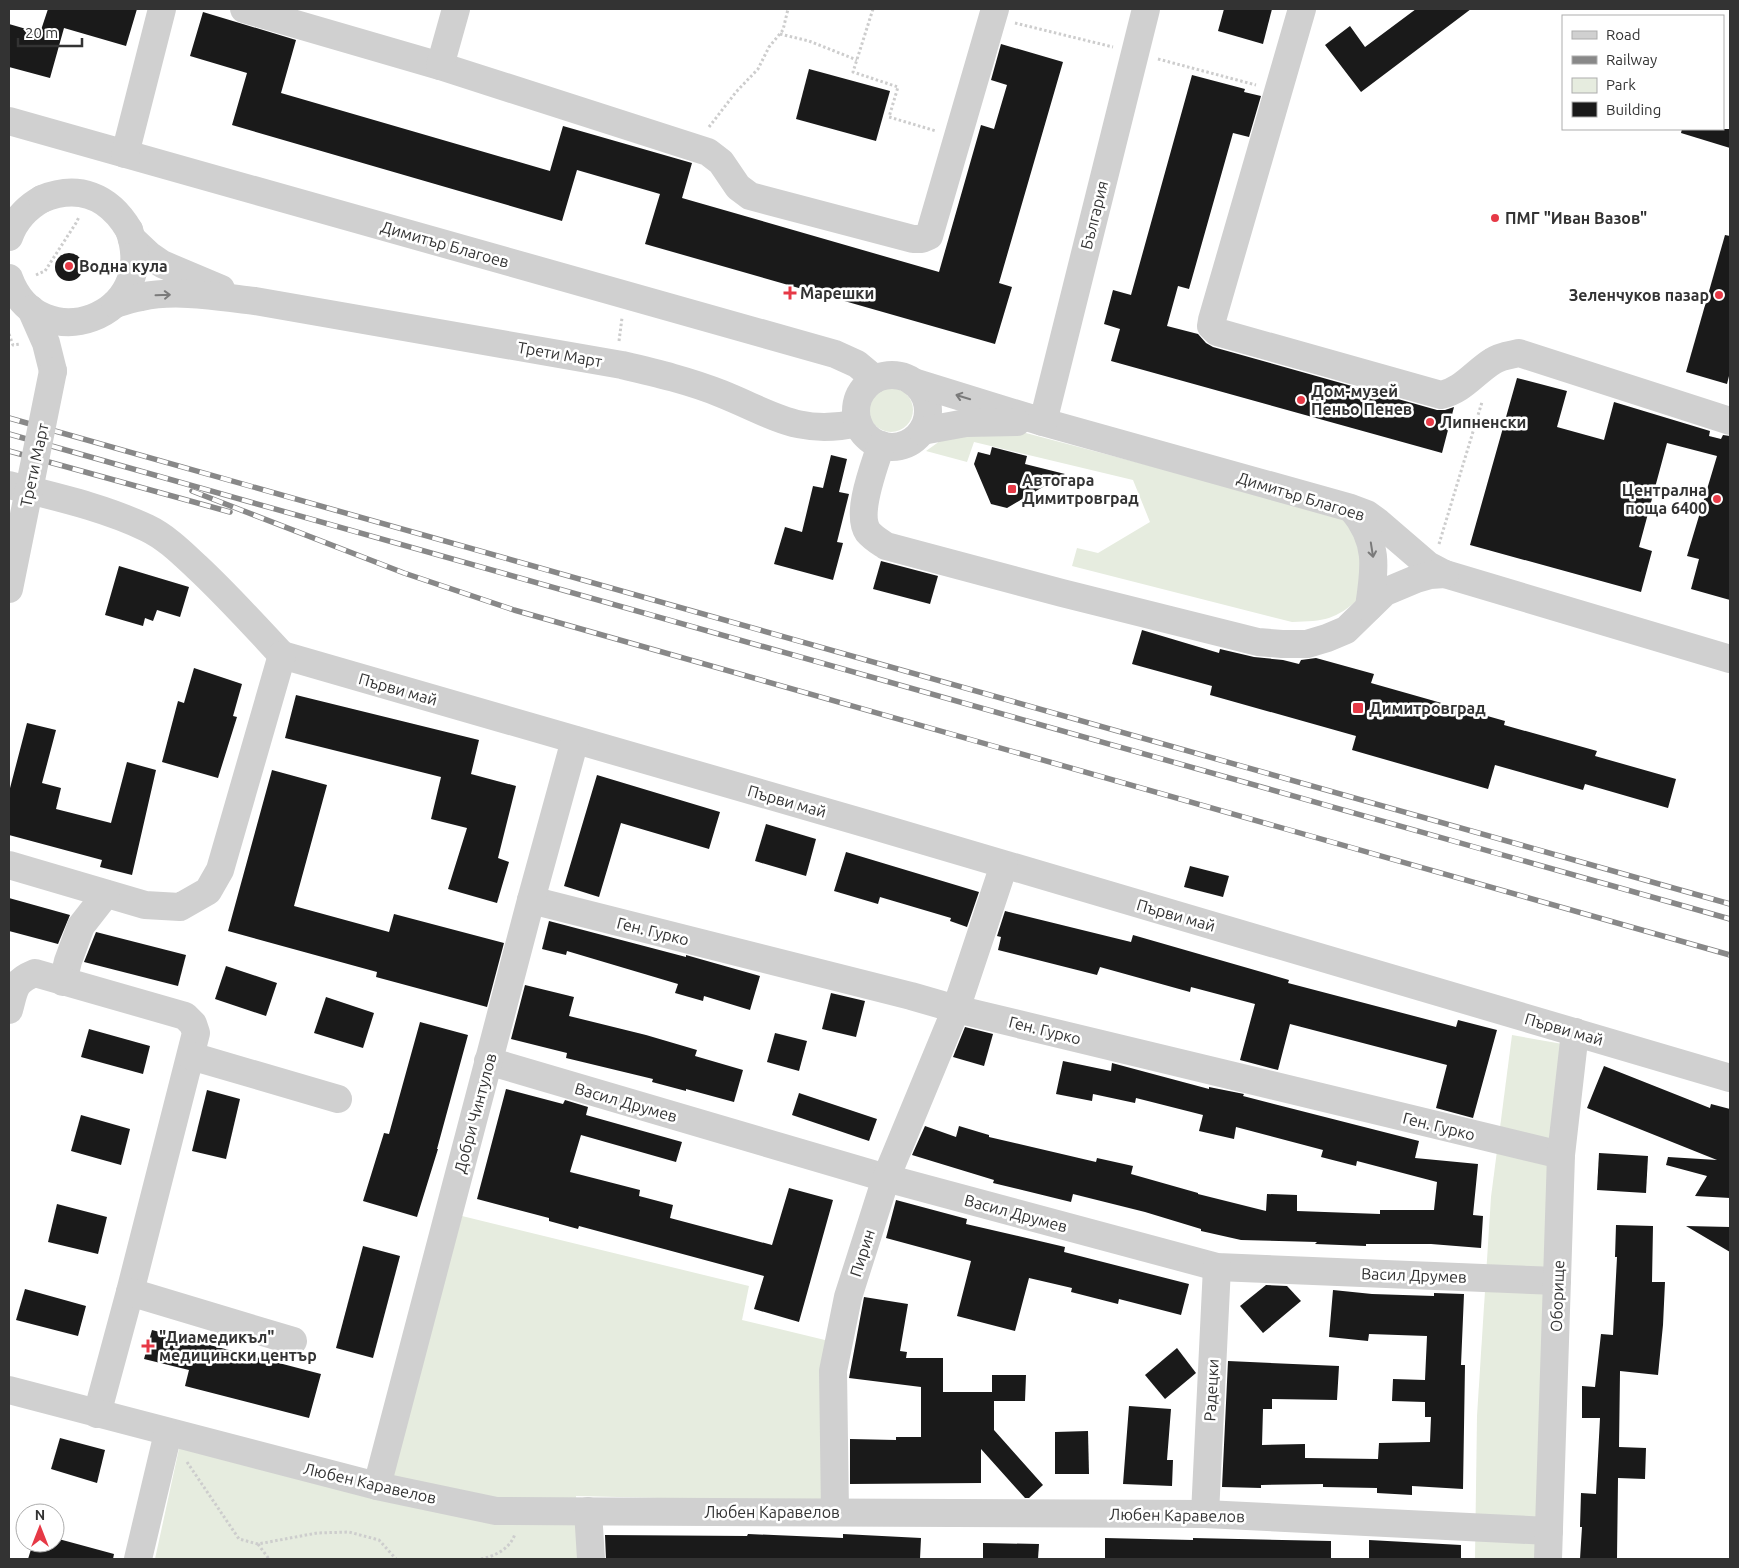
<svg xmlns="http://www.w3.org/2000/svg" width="1739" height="1568" font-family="Ubuntu,sans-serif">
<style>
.green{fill:#e6ecdf}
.building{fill:#1a1a1a}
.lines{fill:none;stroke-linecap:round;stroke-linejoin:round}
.path{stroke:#cdcdcd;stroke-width:3;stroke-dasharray:2.5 2.5;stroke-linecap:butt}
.minor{stroke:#d0d0d0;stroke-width:28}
.rail-casing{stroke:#888;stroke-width:5.5}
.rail{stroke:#fff;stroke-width:4;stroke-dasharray:11;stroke-linecap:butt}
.minor-bridge{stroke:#d0d0d0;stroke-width:28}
.oneway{stroke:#7a7a7a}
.poi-dot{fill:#e63946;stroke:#fff;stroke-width:2}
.labels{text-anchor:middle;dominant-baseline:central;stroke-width:5;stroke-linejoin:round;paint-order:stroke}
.street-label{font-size:16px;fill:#333;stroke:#fff}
.poi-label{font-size:16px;font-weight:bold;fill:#333;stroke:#fff;text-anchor:start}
</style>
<rect width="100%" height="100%" fill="#fff"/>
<g class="green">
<circle cx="891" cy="410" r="22"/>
<path d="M 1022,432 L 1348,518 L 1360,531 L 1360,598 C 1335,620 1325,621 1292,622 L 1072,566 L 1077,548 L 1098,553 L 1150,522 L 1133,480 L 974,442 L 967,462 L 926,451 L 947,436 Z"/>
<polygon points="1512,1035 1574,1046 1547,1559 1475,1559 1477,1416 1491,1197"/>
<polygon points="462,1216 749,1286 742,1320 829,1341 822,1502 576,1496 580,1559 155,1559 180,1444 381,1497"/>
</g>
<g class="building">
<polygon points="48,9 137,9 126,46 64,28 50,78 9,67 9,24 40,33"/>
<polygon points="1224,9 1272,9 1263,44 1218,31"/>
<polygon points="1416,9 1471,9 1361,92 1325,45 1350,26 1365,47"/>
<polygon points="203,12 296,40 281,93 550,171 563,126 692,163 682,198 939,272 981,125 994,129 1007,85 991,80 1001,44 1063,62 999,283 1012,287 995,344 645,244 660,194 577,170 562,221 232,125 247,73 190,56"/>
<polygon points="809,69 890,91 876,141 796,119"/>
<polygon points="1192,75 1245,89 1244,92 1261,96 1249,137 1233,133 1189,289 1178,286 1167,326 1198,334 1206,343 1213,347 1437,410 1445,410 1454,407 1442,453 1111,361 1120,329 1104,324 1113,290 1131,295"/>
<polygon points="1682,129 1730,129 1730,148 1681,133"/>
<polygon points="1725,235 1730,236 1730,372 1727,384 1686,372"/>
<circle cx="69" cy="267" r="14"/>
<polygon points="1517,378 1567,391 1557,427 1604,440 1614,402 1710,431 1709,436 1721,439 1723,435 1730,436 1730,600 1691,589 1699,559 1687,556 1717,456 1667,443 1639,547 1652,551 1641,592 1470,545"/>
<polygon points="992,447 1027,456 1025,464 1065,474 1007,508 991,504 974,464 978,452 990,455"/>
<polygon points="831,455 847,459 839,492 849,494 837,542 843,543 833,580 774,564 785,527 802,532 813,486 823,488"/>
<polygon points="881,561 938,576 930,604 873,589"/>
<polygon points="119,566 189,587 180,617 157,610 153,621 145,618 143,626 105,615"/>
<polygon points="1142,630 1219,653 1220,649 1254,657 1283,660 1299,664 1301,660 1316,658 1374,674 1371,683 1505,721 1504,725 1597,751 1595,756 1676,779 1668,808 1585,784 1583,790 1495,765 1488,789 1352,750 1356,736 1210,695 1212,686 1132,664"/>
<polygon points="194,668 242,684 233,716 237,717 218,778 162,762 178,701 184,703"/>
<polygon points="296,695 479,740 471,774 516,786 498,858 509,862 497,903 448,889 467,828 431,819 441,777 285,738"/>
<polygon points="27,723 56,730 42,783 61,788 56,809 111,823 127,762 156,770 132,875 100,867 102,860 9,835 9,792"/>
<polygon points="272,770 327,785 294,906 389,932 394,914 504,943 487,1007 376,977 377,972 228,931"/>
<polygon points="597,775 720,812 709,849 621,823 599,897 564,886"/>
<polygon points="766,824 816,839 806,876 755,861"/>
<polygon points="846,852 979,892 967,927 950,921 951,918 880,897 878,904 834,891"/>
<polygon points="1190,866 1229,876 1223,897 1184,887"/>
<polygon points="9,898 70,915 58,944 9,931"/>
<polygon points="1005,911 1131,942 1133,935 1289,980 1288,983 1456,1027 1458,1020 1497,1030 1473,1118 1436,1108 1447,1065 1290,1024 1278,1070 1240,1060 1255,1004 1191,987 1190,992 1100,967 1097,975 998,950 1001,937 997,936"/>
<polygon points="549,921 686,957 686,955 700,959 760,976 750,1010 704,996 703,1001 675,993 678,984 567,951 566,955 542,949"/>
<polygon points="96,932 186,955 178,986 84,962"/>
<polygon points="226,966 277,983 266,1016 215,999"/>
<polygon points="525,985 574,997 569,1016 646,1035 697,1050 695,1056 743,1070 734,1102 686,1089 686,1091 652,1082 653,1079 566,1058 567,1053 511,1039"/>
<polygon points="831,993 865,1001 856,1037 822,1029"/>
<polygon points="326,997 374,1013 363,1048 314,1033"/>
<polygon points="420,1022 468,1035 437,1149 438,1149 417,1217 363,1201 384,1133 389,1134"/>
<polygon points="965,1027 993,1034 984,1066 953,1057"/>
<polygon points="89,1029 150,1046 143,1074 81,1057"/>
<polygon points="775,1033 807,1041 799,1071 767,1062"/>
<polygon points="1063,1061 1111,1071 1112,1063 1209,1089 1209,1087 1244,1094 1243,1096 1419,1141 1415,1158 1478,1164 1473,1215 1483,1216 1481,1248 1431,1244 1366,1244 1366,1246 1315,1244 1317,1242 1241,1240 1201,1231 1201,1229 1145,1212 1073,1194 1071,1202 993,1183 994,1180 912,1155 925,1126 956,1137 959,1126 989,1135 989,1137 1096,1162 1097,1158 1133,1166 1131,1174 1198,1193 1198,1194 1266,1211 1267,1194 1297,1195 1297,1211 1380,1214 1380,1210 1434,1210 1437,1182 1357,1161 1356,1166 1321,1157 1323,1150 1236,1127 1234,1139 1199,1131 1203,1115 1136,1098 1135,1103 1093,1094 1092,1101 1056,1094"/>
<polygon points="1604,1066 1710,1108 1711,1104 1730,1109 1730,1198 1695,1196 1707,1176 1666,1165 1668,1157 1717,1160 1587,1108"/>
<polygon points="506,1089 563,1104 565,1100 588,1107 586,1115 682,1142 676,1162 581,1135 570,1172 640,1190 639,1196 673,1205 670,1218 772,1245 789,1188 833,1200 799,1322 754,1309 764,1276 579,1226 578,1229 549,1221 549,1218 477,1199"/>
<polygon points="207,1090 240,1099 226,1159 192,1151"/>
<polygon points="799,1093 877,1119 869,1141 792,1115"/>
<polygon points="81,1115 130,1129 121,1165 71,1151"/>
<polygon points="1599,1153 1648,1156 1646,1193 1597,1190"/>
<polygon points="896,1200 967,1219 966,1224 1065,1247 1064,1252 1189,1284 1181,1315 1119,1299 1118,1304 1071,1292 1072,1288 1029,1278 1015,1331 957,1316 971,1261 886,1238"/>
<polygon points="57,1204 107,1217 98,1254 48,1242"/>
<polygon points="1616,1225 1653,1226 1652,1282 1665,1282 1663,1325 1658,1375 1620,1371 1619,1447 1646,1448 1645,1479 1618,1478 1617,1559 1580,1559 1582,1527 1580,1527 1581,1493 1596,1494 1600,1418 1582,1418 1582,1386 1595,1387 1601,1334 1613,1335 1617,1257 1615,1257"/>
<polygon points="1686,1226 1730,1227 1730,1252"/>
<polygon points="363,1246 400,1256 373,1358 336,1348"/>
<polygon points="1266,1285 1287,1286 1301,1301 1263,1333 1240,1306"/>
<polygon points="25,1289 86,1306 78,1336 16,1320"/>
<polygon points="1333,1290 1372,1294 1434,1296 1434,1293 1464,1294 1461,1365 1465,1365 1463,1489 1412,1486 1412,1495 1377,1493 1377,1488 1323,1487 1323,1484 1261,1485 1261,1488 1222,1487 1228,1361 1339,1366 1337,1400 1272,1399 1272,1409 1263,1409 1262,1445 1305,1444 1305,1458 1378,1459 1379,1443 1430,1442 1431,1417 1425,1417 1425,1402 1392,1401 1393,1379 1425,1380 1427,1336 1369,1334 1368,1341 1329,1337"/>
<polygon points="864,1297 908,1304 900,1351 907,1352 906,1358 943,1358 943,1392 992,1392 992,1375 1026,1375 1025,1401 994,1401 994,1430 1043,1485 1029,1498 1025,1498 981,1449 981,1483 850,1484 850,1439 896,1440 896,1437 921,1437 921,1387 849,1378"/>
<polygon points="152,1330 321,1374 309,1418 185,1386 189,1370 144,1359"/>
<polygon points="1177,1348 1196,1373 1165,1399 1145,1375"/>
<polygon points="1129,1406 1171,1409 1167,1460 1173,1460 1172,1486 1123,1484"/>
<polygon points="1088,1431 1089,1474 1055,1474 1055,1432"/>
<polygon points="60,1438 105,1450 97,1483 51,1469"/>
<polygon points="748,1534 843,1538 843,1534 921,1538 920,1559 606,1559 605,1535 747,1536"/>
<polygon points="55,1538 114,1554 113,1559 28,1559 33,1543 55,1543"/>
<polygon points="1105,1538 1193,1540 1193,1538 1331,1541 1331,1559 1105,1559"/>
<polygon points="1369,1540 1461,1545 1461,1559 1369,1559"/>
<polygon points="983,1543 1039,1544 1038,1559 983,1559"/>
</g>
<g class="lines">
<g class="path">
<polyline points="873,9 853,72 898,87 889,117 936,131"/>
<polyline points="1015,23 1113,47"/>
<polyline points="780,34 809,41 857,60"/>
<polyline points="1158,59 1256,85"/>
<polyline points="709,127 736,92 758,69 769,47 783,30 788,9"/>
<polyline points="36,275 45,271 76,223 79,217"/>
<polyline points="9,334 13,345 21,344"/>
<polyline points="619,341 622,318"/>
<polyline points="1439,544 1482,402"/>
<polyline points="187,1462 239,1539 258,1544 317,1533 349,1532 379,1540 396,1559"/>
<polyline points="258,1544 269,1559"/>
<path d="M 481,1559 C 495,1556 510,1549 515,1534"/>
</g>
<g class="minor">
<polyline points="244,9 440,66 708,152 721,162 738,187 750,196 913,239 922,239 929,236 995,9"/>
<path d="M 1302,9 L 1212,320 L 1211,326 L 1217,332 L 1441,395 C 1462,391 1475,372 1493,361 C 1500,356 1510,355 1519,353 L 1730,421"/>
<polyline points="440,66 456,9"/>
<polyline points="9,121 835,354 857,364 875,379"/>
<polyline points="125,154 162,9"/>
<path d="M 9,237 C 15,220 26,208 42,199"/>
<polyline points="132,239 149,255 162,264 221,289"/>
<path d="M 9,278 C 39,360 161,318 129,230"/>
<path d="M 115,304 C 124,301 133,298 141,297 C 176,289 220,297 255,301 L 622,365 C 656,373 690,381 722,394 C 774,415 799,436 858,423"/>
<polyline points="31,309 46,343 53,371"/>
<circle cx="892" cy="411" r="36"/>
<polyline points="913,382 1043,422 1351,508 1367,514 1378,522 1428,565 1445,574 1730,659"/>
<polyline points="1043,422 1146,9"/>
<polyline points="922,431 966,423 1017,422"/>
<path d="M 881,445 C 875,465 855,513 868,532 C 873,538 880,542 886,546 L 1062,593 L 1258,642 L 1282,644 L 1307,644 L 1327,638 L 1346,630 L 1385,592 L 1416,579 L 1430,575 L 1445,574"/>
<path d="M 9,485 C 56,497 103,507 147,528 C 166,537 182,553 197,567 C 227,595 254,625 282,655"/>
<path d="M 1352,509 C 1379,541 1375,568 1369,607"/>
<polyline points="282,655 871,825 1730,1078"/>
<polyline points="9,865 145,905 180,907 208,891 220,870 282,655"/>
<polyline points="531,900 911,996 956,1009 1561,1155"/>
<polyline points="63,982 68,961 81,926 106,894"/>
<path d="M 9,1010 C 15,989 13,982 35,973 L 185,1016 L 193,1024 L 196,1033 L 130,1292 L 97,1414"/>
<polyline points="191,1056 338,1099"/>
<polyline points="488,1061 886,1178 1217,1267 1557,1281"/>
<polyline points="130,1292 293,1341"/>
<polyline points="9,1390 377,1486 496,1511 1205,1514 1549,1531"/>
<polyline points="377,1486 531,900 575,740"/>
<polyline points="588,1511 591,1559"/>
<polyline points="835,1512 833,1371 848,1297 886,1178 956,1009 1004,865"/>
<polyline points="1205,1514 1217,1267"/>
<polyline points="138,1559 168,1433"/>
<polyline points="1548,1559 1561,1155 1575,1032"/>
</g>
<g class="rail-casing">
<g id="rail">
<polyline points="9,418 1730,904"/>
<polyline points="9,434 1730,919"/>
<polyline points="9,451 230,512"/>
<polyline points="192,491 404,573 514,610 1730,955"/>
</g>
</g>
<use href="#rail" class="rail"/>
<g class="minor-bridge">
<path d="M 42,199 C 78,184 109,196 129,230"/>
<polyline points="9,589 53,371"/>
</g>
</g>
<defs><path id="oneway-shaft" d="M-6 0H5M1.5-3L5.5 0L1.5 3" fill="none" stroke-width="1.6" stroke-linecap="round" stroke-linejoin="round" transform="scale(1.25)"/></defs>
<g class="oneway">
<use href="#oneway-shaft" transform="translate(163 295) rotate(-2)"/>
<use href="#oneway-shaft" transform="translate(963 397) rotate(-163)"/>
<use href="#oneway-shaft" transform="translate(1372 550) rotate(81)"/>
</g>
<g class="poi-dot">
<circle cx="1495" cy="218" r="5"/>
<circle cx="69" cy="266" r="5"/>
<path d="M787.5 285.5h5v5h5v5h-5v5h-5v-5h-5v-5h5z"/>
<circle cx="1719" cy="295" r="5"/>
<circle cx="1301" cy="400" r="5"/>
<circle cx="1430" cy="422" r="5"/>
<rect x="1007" y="484" width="10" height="10" rx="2.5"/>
<circle cx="1717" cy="499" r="5"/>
<rect x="1352" y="702" width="12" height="12" rx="2.5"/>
<path d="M145.5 1338.5h5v5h5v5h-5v5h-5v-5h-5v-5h5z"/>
</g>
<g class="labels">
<g class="street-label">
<text transform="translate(1094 215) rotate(-76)">България</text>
<text transform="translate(445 244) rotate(16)">Димитър Благоев</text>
<text transform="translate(560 354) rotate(10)">Трети Март</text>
<text transform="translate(34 465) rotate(-78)">Трети Март</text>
<text transform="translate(1301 496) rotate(17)">Димитър Благоев</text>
<text transform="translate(398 689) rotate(16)">Първи май</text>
<text transform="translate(787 801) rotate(16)">Първи май</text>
<text transform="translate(1176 915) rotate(16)">Първи май</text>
<text transform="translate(653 931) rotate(14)">Ген. Гурко</text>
<text transform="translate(1564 1029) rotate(16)">Първи май</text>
<text transform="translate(1045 1030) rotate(14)">Ген. Гурко</text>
<text transform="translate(626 1102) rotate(16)">Васил Друмев</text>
<text transform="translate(475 1113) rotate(-75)">Добри Чинтулов</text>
<text transform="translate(1439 1126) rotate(14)">Ген. Гурко</text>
<text transform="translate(1016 1213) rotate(15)">Васил Друмев</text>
<text transform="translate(862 1253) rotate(-72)">Пирин</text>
<text transform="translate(1414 1275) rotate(2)">Васил Друмев</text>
<text transform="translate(1557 1296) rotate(-88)">Оборище</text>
<text transform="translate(1211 1390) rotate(-87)">Радецки</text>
<text transform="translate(370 1483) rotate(13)">Любен Каравелов</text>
<text x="772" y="1512">Любен Каравелов</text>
<text transform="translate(1177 1515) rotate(1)">Любен Каравелов</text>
</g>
<g class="poi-label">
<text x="1505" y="218">ПМГ "Иван Вазов"</text>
<text x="79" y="266">Водна кула</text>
<text x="800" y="293">Марешки</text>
<text x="1709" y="295" text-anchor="end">Зеленчуков пазар</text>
<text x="1311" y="391">Дом-музей<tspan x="1311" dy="18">Пеньо Пенев</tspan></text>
<text x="1440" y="422">Липненски</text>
<text x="1022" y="480">Автогара<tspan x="1022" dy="18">Димитровград</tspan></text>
<text x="1707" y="490" text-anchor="end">Централна<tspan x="1707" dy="18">поща 6400</tspan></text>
<text x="1369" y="708">Димитровград</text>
<text x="159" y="1337">"Диамедикъл"<tspan x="159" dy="18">медицински център</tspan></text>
</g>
</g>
<rect width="1739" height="1568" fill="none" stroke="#333333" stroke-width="20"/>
<rect x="1562" y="15" width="162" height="115" fill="#ffffff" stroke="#adadad"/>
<rect x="1572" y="31" width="25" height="8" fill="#d0d0d0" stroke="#adadad"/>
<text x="1606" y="40" font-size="15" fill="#333333">Road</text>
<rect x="1572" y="56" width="25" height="8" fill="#888888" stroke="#adadad"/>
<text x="1606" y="65" font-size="15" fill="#333333">Railway</text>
<rect x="1572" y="78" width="25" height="15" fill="#e6ecdf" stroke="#adadad"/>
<text x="1606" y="90" font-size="15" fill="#333333">Park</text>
<rect x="1572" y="102" width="25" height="15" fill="#1a1a1a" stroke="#adadad"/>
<text x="1606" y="115" font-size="15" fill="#333333">Building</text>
<g transform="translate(40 1528)"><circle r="24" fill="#ffffff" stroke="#adadad"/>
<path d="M0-4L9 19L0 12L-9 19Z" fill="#e63946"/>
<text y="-8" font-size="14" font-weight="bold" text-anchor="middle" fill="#333333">N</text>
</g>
<path d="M18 38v8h64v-8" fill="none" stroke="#333333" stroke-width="2.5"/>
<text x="25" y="38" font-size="15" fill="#333333" stroke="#ffffff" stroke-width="4" paint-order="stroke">20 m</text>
</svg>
